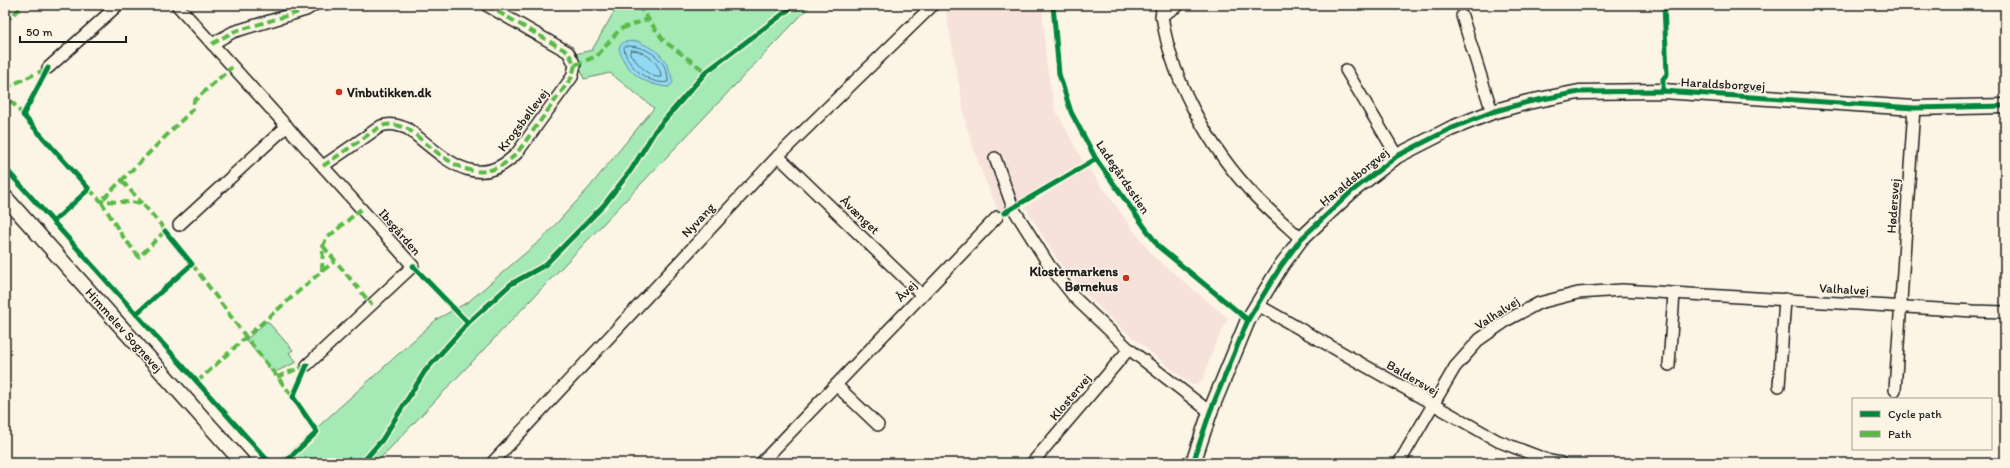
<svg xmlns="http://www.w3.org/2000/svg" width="2010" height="468" font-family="Itim,sans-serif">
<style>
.built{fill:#f7e1db}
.green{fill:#a5e9b5;stroke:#608268}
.water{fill:#92daf3;stroke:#638e9d}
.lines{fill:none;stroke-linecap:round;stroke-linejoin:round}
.shore{stroke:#4b6872;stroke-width:1}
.minor-casing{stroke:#1c1c1c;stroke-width:14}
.tertiary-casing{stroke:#1c1c1c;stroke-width:17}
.minor{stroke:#fcf5e5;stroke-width:11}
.tertiary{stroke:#fcf5e5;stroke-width:14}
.quiet{stroke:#58b947;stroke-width:4;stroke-dasharray:8 4;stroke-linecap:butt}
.cycleway-casing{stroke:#fcf5e5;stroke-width:8}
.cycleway{stroke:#00873e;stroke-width:5}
.poi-dot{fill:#c8321e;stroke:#fcf5e5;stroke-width:1.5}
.labels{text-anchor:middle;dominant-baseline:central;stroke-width:3;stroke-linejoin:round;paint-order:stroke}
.street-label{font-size:13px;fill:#1c1c1c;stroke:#fcf5e5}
.poi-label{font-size:13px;font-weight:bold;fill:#1c1c1c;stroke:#fcf5e5;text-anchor:start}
</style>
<rect width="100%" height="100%" fill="#fcf5e5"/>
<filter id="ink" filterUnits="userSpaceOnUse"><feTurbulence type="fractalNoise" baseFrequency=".025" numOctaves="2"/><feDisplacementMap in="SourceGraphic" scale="8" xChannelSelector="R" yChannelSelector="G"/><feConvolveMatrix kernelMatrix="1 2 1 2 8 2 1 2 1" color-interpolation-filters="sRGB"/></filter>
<g filter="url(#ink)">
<g class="built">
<polygon points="995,5 1042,5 1046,61 1055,109 1083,161 999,213 979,165 966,125 946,11"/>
<polygon points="1088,168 1153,256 1228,318 1214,347 1202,382 1191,385 1119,326 1086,294 1059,262 1025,207"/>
</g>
<g class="green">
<polygon points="618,5 811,5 376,463 278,463 437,319 468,302 543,238 587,190 654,108 610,73 584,79 575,54 592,50"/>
<polygon points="267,321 293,350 289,353 297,362 273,373 246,340"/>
</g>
<path class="water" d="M 637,41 C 661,52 666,57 673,82 L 669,87 C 646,86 623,71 619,47 L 624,42 Z"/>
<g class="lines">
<g class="shore">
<path d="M 626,46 C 646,45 669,60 668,82 C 650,86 626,66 624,48 Z"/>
<path d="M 631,50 C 644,50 661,63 661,77 C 649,79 637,62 630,54 Z"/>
</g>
<g class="minor-casing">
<g id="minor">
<polyline points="177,5 413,266 307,365"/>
<path d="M 1161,5 C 1166,73 1210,150 1257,198 C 1271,212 1287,226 1301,239"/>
<polyline points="1161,16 1179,5"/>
<polyline points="1462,16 1492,112"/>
<polyline points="212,44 233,32 306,10 314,5"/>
<polyline points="48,68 118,5"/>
<polyline points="1346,70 1397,156"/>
<polyline points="778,156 922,295"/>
<polyline points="995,158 1013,208 1049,265 1075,298 1129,349 1210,412"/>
<path d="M 323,166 L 381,126 C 391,123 398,125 408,129 C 443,156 476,195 517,153 L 572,77 L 575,65 L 568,52 L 486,5"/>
<polyline points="179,225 287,126"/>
<polyline points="1256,304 1498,441 1550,461 1561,463"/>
<polyline points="1669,365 1674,293"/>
<polyline points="836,385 878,425"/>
<polyline points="1779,386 1785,299"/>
<polyline points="1895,390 1914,108"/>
<polyline points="492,463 778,156 933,5"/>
<polyline points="761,463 997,217"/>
<polyline points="1032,463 1129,349"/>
<polyline points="1399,463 1455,367 1480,339 1509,319 1539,303 1578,293 1622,290 1973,311 2005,312"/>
</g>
</g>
<g class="tertiary-casing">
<g id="tertiary">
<polyline points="5,197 243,463"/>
<polyline points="1193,463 1210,412 1248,320 1281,266 1301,239 1352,191 1397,156 1450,129 1492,112 1528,102 1579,92 1663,91 1914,108 2005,106"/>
</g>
</g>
<use href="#minor" class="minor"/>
<use href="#tertiary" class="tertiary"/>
<g class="quiet">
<polyline points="638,5 664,41 706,72"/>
<polyline points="5,22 24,5"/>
<polyline points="212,44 233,32 306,10 314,5"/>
<polyline points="575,65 597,56 620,29 648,19"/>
<polyline points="5,88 48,68"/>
<polyline points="5,90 6,95 23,115"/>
<path d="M 323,166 L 381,126 C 391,123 398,125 408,129 C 443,156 476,195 517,153 L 572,77 L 575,65 L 568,52 L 486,5"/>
<polyline points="122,181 142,203"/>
<polyline points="89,189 101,201 142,203 167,232"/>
<polyline points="165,231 139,257 121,234 101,201 193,109 194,101 232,67"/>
<polyline points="323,246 372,305"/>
<polyline points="192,264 246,337 322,271 335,261"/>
<polyline points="322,271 323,246 326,239 361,209"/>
<polyline points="277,377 307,365"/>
<polyline points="197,382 246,337 293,397"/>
</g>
<g class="cycleway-casing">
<g id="cycleway">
<polyline points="1053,5 1059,74 1071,112 1096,159 1159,247 1248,320"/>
<polyline points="48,68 23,115 89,189 53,222"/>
<polyline points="1663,91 1663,79 1667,74 1664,5"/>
<polyline points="5,168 270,463"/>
<polyline points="1004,213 1096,159"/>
<polyline points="413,266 468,323"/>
<polyline points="136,314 192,264 165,231"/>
<polyline points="284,463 317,432 293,397 307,365"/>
<polyline points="362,463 382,440 425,371 468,323 511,284 545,265 604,205 631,170 655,131 706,72 795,5"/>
<polyline points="1193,463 1210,412 1248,320 1281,266 1301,239 1352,191 1397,156 1450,129 1492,112 1528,102 1579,92 1663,91 1914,108 2005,106"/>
</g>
</g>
<use href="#cycleway" class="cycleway"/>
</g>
</g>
<g class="poi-dot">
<circle cx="339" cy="92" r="4"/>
<circle cx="1126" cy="278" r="4"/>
</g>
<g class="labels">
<g class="street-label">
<text transform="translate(1723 84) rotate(3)">Haraldsborgvej</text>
<text transform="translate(523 120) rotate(-53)">Krogsbøllevej</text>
<text transform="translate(1123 177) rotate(56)">Ladegårdsstien</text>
<text transform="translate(1354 177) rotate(-39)">Haraldsborgvej</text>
<text transform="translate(1893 206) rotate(-86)">Hødersvej</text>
<text transform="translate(860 215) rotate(44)">Åvænget</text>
<text transform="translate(698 220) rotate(-47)">Nyvang</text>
<text transform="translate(400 232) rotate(49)">Ibsgården</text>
<text transform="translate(1844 289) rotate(3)">Valhalvej</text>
<text transform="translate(906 291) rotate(-46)">Åvej</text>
<text transform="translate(1497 313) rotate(-33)">Valhalvej</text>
<text transform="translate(124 330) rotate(48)">Himmelev Sognevej</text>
<text transform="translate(1413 378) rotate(30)">Baldersvej</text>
<text transform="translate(1070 397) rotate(-50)">Klostervej</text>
</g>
<g class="poi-label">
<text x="347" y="92">Vinbutikken.dk</text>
<text x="1118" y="271" text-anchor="end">Klostermarkens<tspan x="1118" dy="15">Børnehus</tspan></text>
</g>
</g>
<rect width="2010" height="468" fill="none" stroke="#fcf5e5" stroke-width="20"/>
<rect x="10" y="10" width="1990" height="448" fill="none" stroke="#1c1c1c" stroke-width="1.5" filter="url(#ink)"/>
<rect x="1852" y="398" width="140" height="52" fill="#fcf5e5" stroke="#a29e95"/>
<rect x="1860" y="411" width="20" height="6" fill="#00873e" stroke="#a29e95"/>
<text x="1888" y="418" font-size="12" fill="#1c1c1c">Cycle path</text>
<rect x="1860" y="431" width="20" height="6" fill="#58b947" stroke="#a29e95"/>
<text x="1888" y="438" font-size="12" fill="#1c1c1c">Path</text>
<path d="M20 36v6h106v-6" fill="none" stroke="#1c1c1c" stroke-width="2"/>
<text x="26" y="36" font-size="12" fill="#1c1c1c" stroke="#fcf5e5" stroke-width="3" paint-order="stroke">50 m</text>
</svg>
